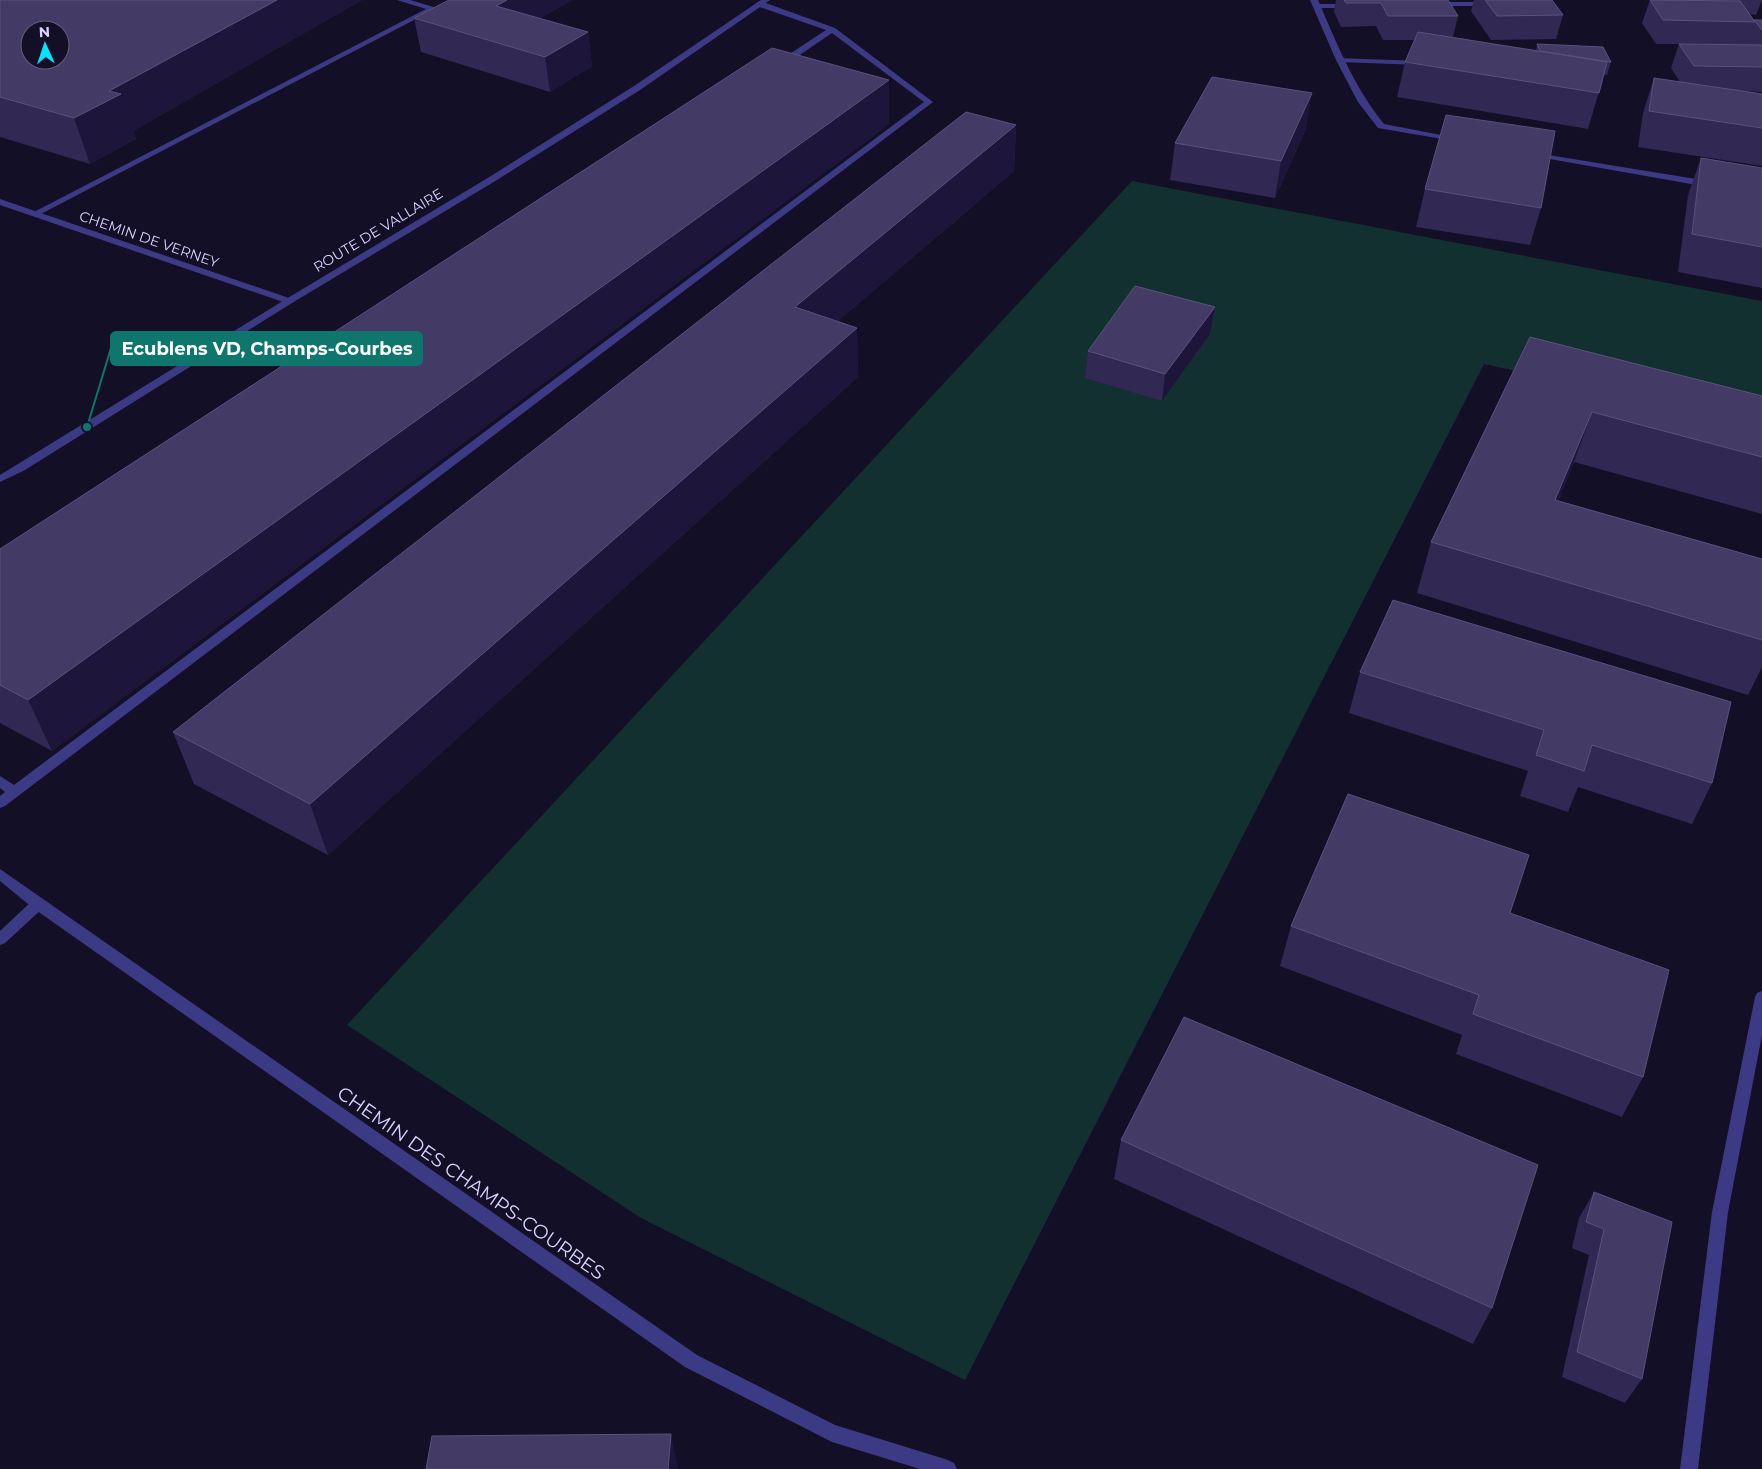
<svg xmlns="http://www.w3.org/2000/svg" width="1762" height="1469" font-family="Montserrat,sans-serif">
<style>
.green{fill:#12302f}
.lines{fill:none;stroke-linecap:round;stroke-linejoin:round}
.service{fill:#3d3a85;fill-rule:evenodd}
.minor{fill:#3d3a85;fill-rule:evenodd}
.tertiary{fill:#3d3a85;fill-rule:evenodd}
.wall{fill:#312854}
.shaded-wall{fill:#1d163a}
.building{fill:#433a66;stroke:#5a527e;fill-rule:evenodd}
.labels{text-anchor:middle;dominant-baseline:central;stroke-width:4.5;stroke-linejoin:round;paint-order:stroke}
.far-street-label{font-size:14px;fill:#d9d4ff;stroke:#130f26}
.near-street-label{font-size:19px;fill:#d9d4ff;stroke:#130f26}
.leader{fill:none;stroke:#0f766e;stroke-width:2}
.callout-dot{fill:#0f766e;stroke:#130f26;stroke-width:2}
.callout{fill:#0f766e;stroke:#0f766e;stroke-width:2}
.callout-label{font-size:18px;text-anchor:middle;font-weight:bold;fill:#fff}
</style>
<rect width="100%" height="100%" fill="#130f26"/>
<polygon class="green" points="1132,181 1762,301 1762,426 1484,364 965,1380 641,1218 347,1025"/>
<g class="lines">
<g class="service">
<polygon points="397,0 410,0 437,8 37,216 30,214 426,9"/>
<polygon points="757,2 763,2 835,28 933,102 5,806 0,808 0,796 5,792 0,788 0,776 14,785 924,102 832,33 785,65 779,65 779,61 826,30 757,6"/>
<polygon points="1432,2 1488,2 1492,4 1488,6 1432,6"/>
<polygon points="1314,4 1350,4 1354,6 1350,8 1317,8 1313,6"/>
<polygon points="1337,58 1421,61 1425,63 1421,65 1340,62 1337,62"/>
<polygon points="38,899 43,900 45,904 43,908 5,943 0,945 0,931 33,900"/>
<polygon points="1762,991 1762,1035 1728,1212 1698,1469 1680,1469 1712,1212 1755,997 1757,993"/>
</g>
<g class="minor">
<path d="M 1310,0 L 1318,0 C 1337,44 1354,87 1384,124 L 1457,138 L 1461,140 L 1460,142 L 1378,128 L 1358,102 L 1336,60 Z"/>
<polygon points="1530,152 1708,181 1712,184 1708,187 1533,156 1530,156"/>
<polygon points="0,199 292,299 294,301 292,303 286,303 0,205"/>
<polygon points="0,869 697,1355 835,1425 948,1460 954,1463 957,1469 920,1469 832,1442 685,1367 33,908 0,881"/>
</g>
<polygon class="tertiary" points="761,0 770,0 640,90 497,180 292,303 25,470 0,482 0,475 286,299 491,176 634,86"/>
</g>
<g class="wall">
<polygon points="0,0 362,0 133,131 136,139 90,164 0,137"/>
<polygon points="449,0 573,0 540,18 588,32 592,66 550,92 421,52 414,18"/>
<polygon points="1336,0 1448,0 1458,16 1453,37 1536,50 1537,44 1611,62 1607,75 1604,75 1588,129 1397,97 1405,62 1415,40 1383,40 1376,26 1341,27 1334,12"/>
<polygon points="1474,0 1552,0 1563,15 1556,39 1491,40 1471,11"/>
<polygon points="1645,0 1762,0 1756,15 1750,14 1754,20 1762,20 1762,92 1746,91 1762,94 1762,166 1638,147 1643,113 1654,78 1680,82 1671,68 1679,44 1656,44 1642,23 1650,0"/>
<polygon points="889,124 52,751 0,723 0,549"/>
<polygon points="1016,125 1014,171 838,321 857,328 858,377 328,855 194,784 173,732"/>
<polygon points="1306,129 1275,198 1170,180 1175,143"/>
<polygon points="1701,158 1762,168 1762,288 1678,272 1688,195"/>
<polygon points="1425,189 1541,208 1530,245 1416,227"/>
<polygon points="1215,307 1210,334 1162,401 1085,378 1088,351"/>
<polygon points="1530,337 1762,396 1762,514 1574,462 1558,501 1762,559 1762,667 1748,695 1417,593 1431,542"/>
<polygon points="1360,672 1712,783 1692,824 1578,787 1568,812 1520,796 1528,771 1349,713"/>
<polygon points="1510,913 1643,1077 1622,1117 1456,1054 1462,1035 1280,966 1291,926"/>
<polygon points="1121,1140 1492,1308 1473,1344 1114,1179"/>
<polygon points="1594,1192 1642,1379 1625,1403 1562,1377 1589,1255 1572,1248 1579,1218"/>
</g>
<g class="shaded-wall">
<polygon points="277,0 362,0 133,131 136,139 90,164 74,118 109,91"/>
<polygon points="507,0 573,0 501,40 496,6"/>
<polygon points="588,32 592,66 550,92 545,57"/>
<polygon points="889,80 889,124 52,751 28,700"/>
<polygon points="1312,93 1306,129 1275,198 1281,161"/>
<polygon points="1016,125 1014,171 797,356 795,307"/>
<polygon points="1215,307 1210,334 1162,401 1165,374"/>
<polygon points="857,328 858,377 328,855 310,804"/>
<polygon points="1592,412 1574,462 1537,551 1555,500"/>
<polygon points="671,1434 678,1468 678,1469 668,1469"/>
</g>
<g class="building">
<path d="M 0,0 L 277,0 L 109,91 L 121,94 L 74,118 L 0,97 ZM 30,30 L 60,30 L 60,60 L 30,60 Z"/>
<polygon points="449,0 507,0 496,6 588,32 545,57 414,18"/>
<polygon points="1344,0 1448,0 1458,16 1388,16 1381,3 1346,3"/>
<polygon points="1485,0 1552,0 1563,15 1497,16"/>
<polygon points="1650,0 1740,1 1755,22 1663,20"/>
<polygon points="1754,20 1762,20 1762,30"/>
<polygon points="1418,32 1607,62 1599,93 1405,62"/>
<polygon points="1537,44 1603,47 1611,62 1540,51"/>
<polygon points="1679,44 1762,45 1762,67 1694,66"/>
<polygon points="772,48 889,80 28,700 0,685 0,549"/>
<polygon points="1212,77 1312,93 1281,161 1175,143"/>
<polygon points="1654,78 1762,94 1762,128 1649,111"/>
<polygon points="966,112 1016,125 795,307 857,328 310,804 173,732"/>
<polygon points="1446,115 1555,131 1541,208 1425,189"/>
<polygon points="1701,158 1762,168 1762,247 1692,234"/>
<polygon points="1135,286 1215,307 1165,374 1088,351"/>
<polygon points="1530,337 1762,396 1762,457 1592,412 1555,500 1762,559 1762,640 1431,542"/>
<polygon points="1393,600 1731,702 1712,783 1592,745 1584,771 1536,755 1544,730 1360,672"/>
<polygon points="1348,794 1529,855 1510,913 1669,970 1643,1077 1473,1014 1479,995 1291,926"/>
<polygon points="1184,1017 1538,1165 1492,1308 1121,1140"/>
<polygon points="1594,1192 1672,1222 1642,1379 1577,1352 1604,1229 1586,1222"/>
<polygon points="671,1434 668,1469 426,1469 432,1436"/>
</g>
<g class="labels">
<g class="far-street-label">
<text transform="translate(378 230) rotate(-31)">ROUTE DE VALLAIRE</text>
<text transform="translate(149 239) rotate(19)">CHEMIN DE VERNEY</text>
</g>
<g class="near-street-label">
<text transform="translate(471 1183) rotate(35)">CHEMIN DES CHAMPS-COURBES</text>
</g>
</g>
<path class="leader" d="M87 427L111 348"/>
<circle class="callout-dot" cx="87" cy="427" r="5"/>
<rect class="callout" x="111" y="332" width="311" height="33" rx="5"/>
<g class="callout-label">
<text x="267" y="355">Ecublens VD, Champs-Courbes</text>
</g>
<g transform="translate(45 45) rotate(357)"><circle r="24" fill="#130f26" stroke="#625e7d"/>
<path d="M0-4L9 19L0 12L-9 19Z" fill="#00e5ff"/>
<text y="-8" font-size="14" font-weight="bold" text-anchor="middle" fill="#d9d4ff">N</text>
</g>
</svg>
